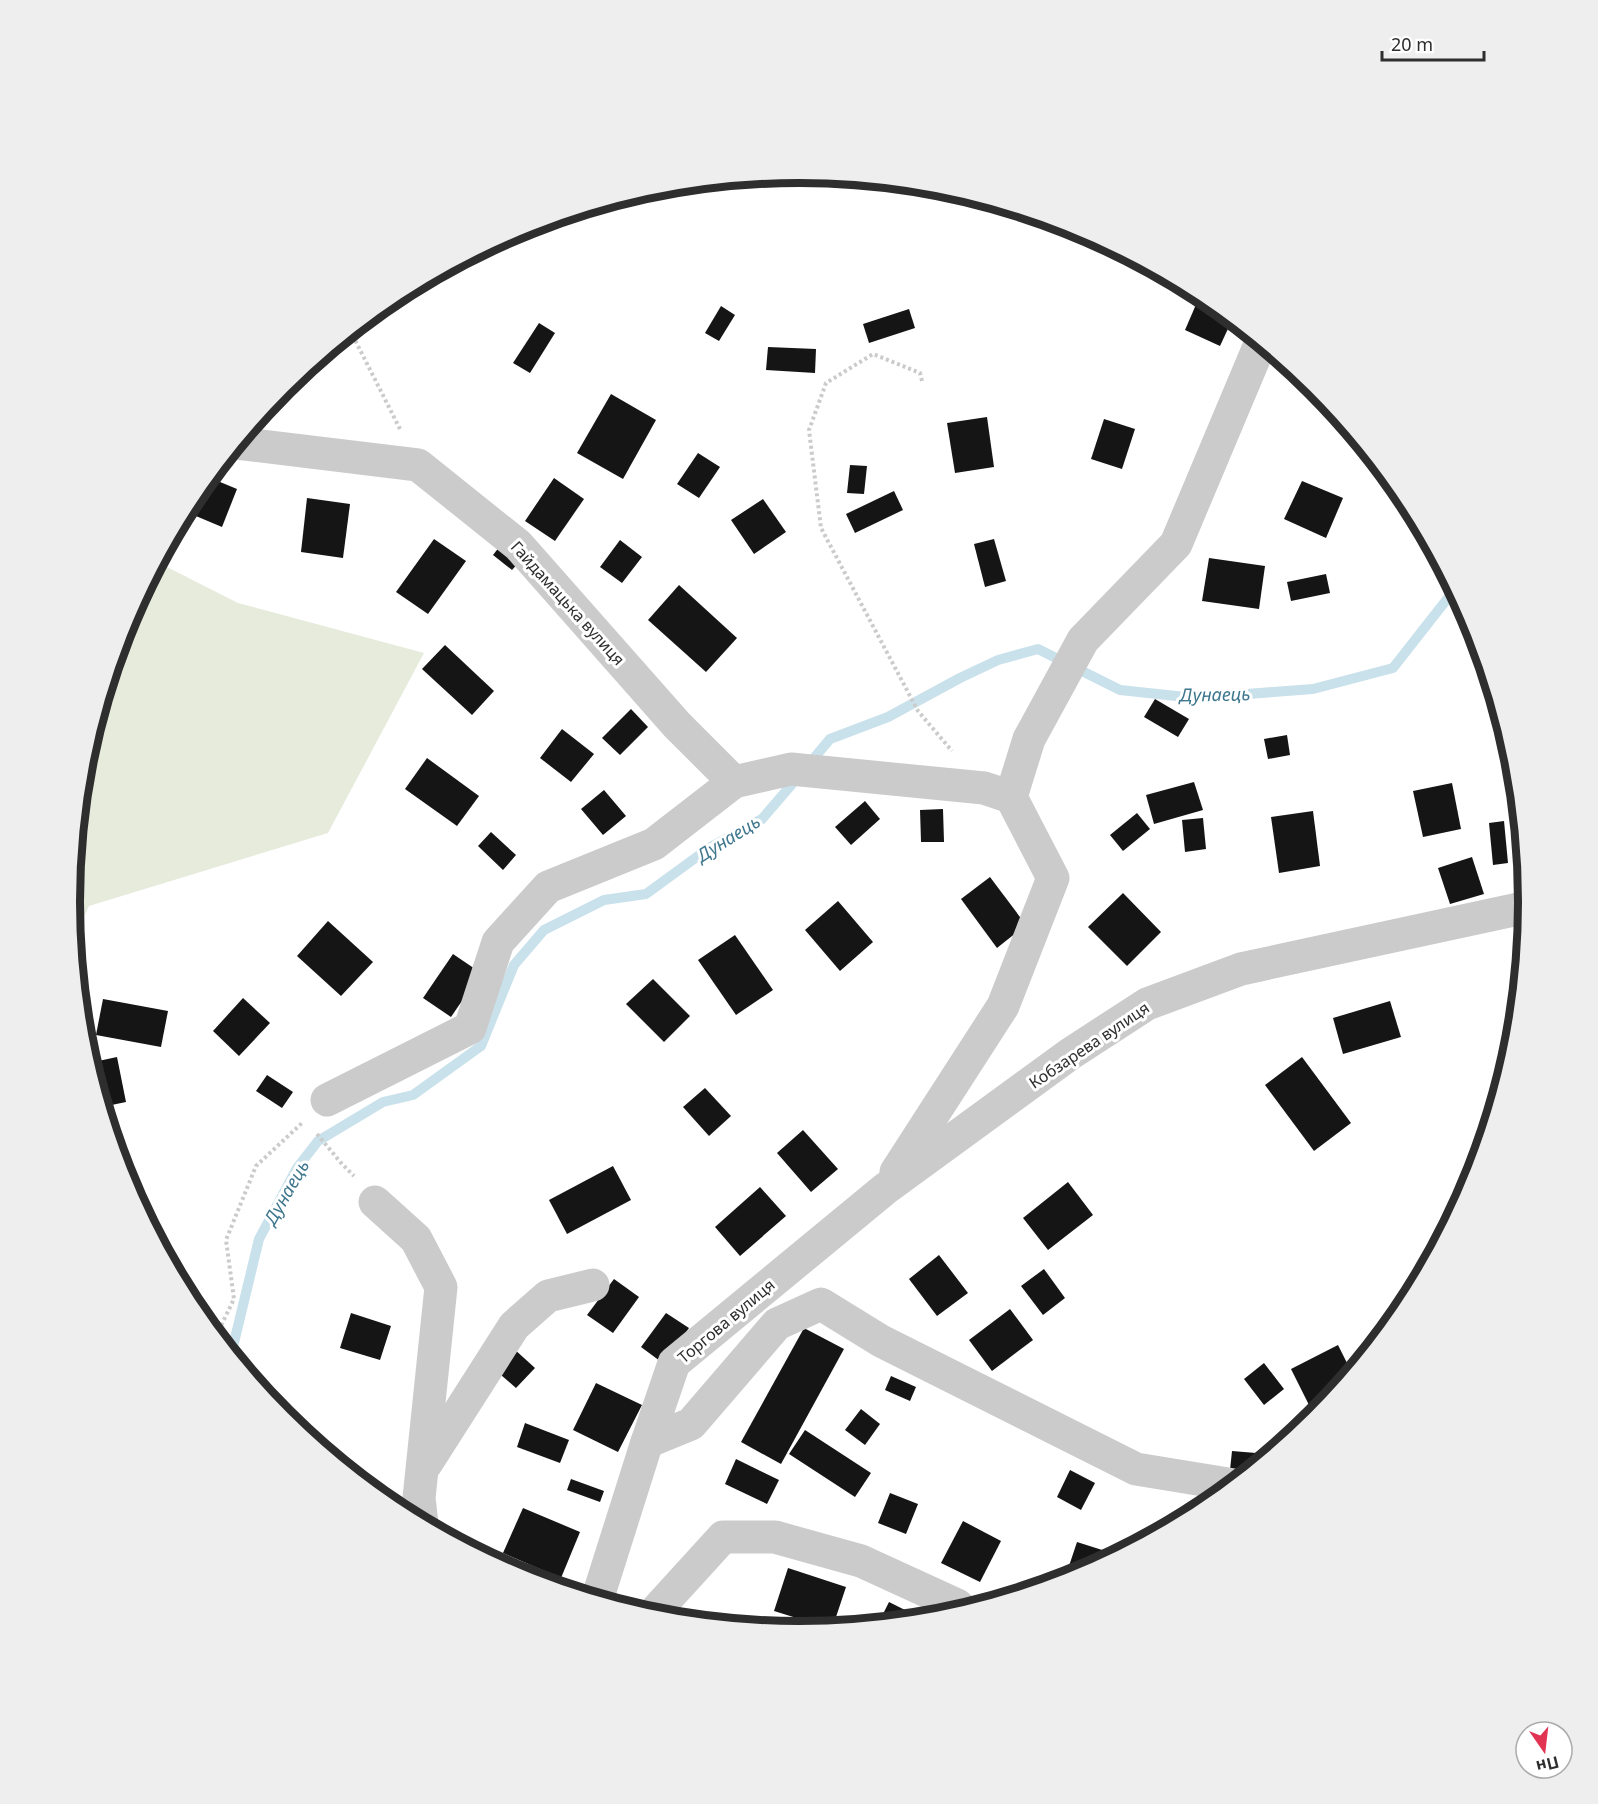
<svg xmlns="http://www.w3.org/2000/svg" width="1598" height="1804" font-family="'Noto Sans',sans-serif">
<style>
.green{fill:#e6ebdc}
.lines{fill:none;stroke-linecap:round;stroke-linejoin:round}
.stream{stroke:#c9e1eb;stroke-width:10}
.building{fill:#151515}
.path{stroke:#cbcbcb;stroke-width:4;stroke-dasharray:3 3;stroke-linecap:butt}
.minor{stroke:#cbcbcb;stroke-width:33}
.labels{text-anchor:middle;dominant-baseline:central;stroke-width:6;stroke-linejoin:round;paint-order:stroke}
.street-label{font-size:16px;fill:#2e2e2e;stroke:#fff}
.water-label{font-size:18px;font-style:italic;fill:#3e778e;stroke:#fff}
.rim{fill:none;stroke:#2e2e2e;stroke-width:8}
</style>
<rect width="100%" height="100%" fill="#fff"/>
<polygon class="green" points="157,562 238,603 424,653 328,833 89,906 73,941 69,902 83,759 125,622"/>
<g class="lines">
<g class="stream">
<polyline points="809,764 830,739 888,717 960,678 998,660 1038,649 1120,690 1195,698 1313,689 1393,668 1455,589"/>
<polyline points="231,1355 259,1239 297,1168 318,1141 383,1102 413,1095 481,1046 514,965 544,930 604,900 646,894 709,848 762,819 799,776"/>
</g>
</g>
<g class="building">
<polygon points="1201,293 1233,318 1220,346 1185,330"/>
<polygon points="721,306 735,315 719,341 705,333"/>
<polygon points="909,309 915,328 869,343 863,324"/>
<polygon points="539,323 555,333 530,373 513,363"/>
<polygon points="768,347 816,349 815,373 766,370"/>
<polygon points="611,394 656,420 623,479 577,453"/>
<polygon points="987,417 994,467 955,473 947,423"/>
<polygon points="1104,419 1135,429 1122,469 1091,459"/>
<polygon points="698,453 720,467 699,498 677,484"/>
<polygon points="850,465 867,466 864,494 847,493"/>
<polygon points="208,477 237,489 222,527 184,511 192,496"/>
<polygon points="554,478 584,499 555,541 525,521"/>
<polygon points="1302,481 1343,498 1326,538 1284,519"/>
<polygon points="894,491 903,510 855,533 846,514"/>
<polygon points="307,498 350,504 343,558 301,552"/>
<polygon points="763,499 786,532 754,554 731,520"/>
<polygon points="434,539 466,561 428,614 396,592"/>
<polygon points="994,539 1006,581 985,587 974,544"/>
<polygon points="620,540 642,557 622,583 600,567"/>
<polygon points="500,546 520,561 512,570 493,555"/>
<polygon points="1209,558 1265,566 1259,609 1202,601"/>
<polygon points="1326,574 1330,593 1291,601 1287,582"/>
<polygon points="679,585 737,638 706,672 648,620"/>
<polygon points="445,645 494,691 472,715 422,669"/>
<polygon points="1155,699 1189,719 1178,737 1144,717"/>
<polygon points="631,709 648,727 620,755 602,738"/>
<polygon points="562,729 594,754 571,782 540,758"/>
<polygon points="1287,735 1290,755 1268,759 1264,739"/>
<polygon points="427,758 479,796 457,826 405,789"/>
<polygon points="1194,782 1203,810 1154,824 1146,795"/>
<polygon points="1452,783 1461,829 1423,837 1413,791"/>
<polygon points="604,790 626,816 603,835 581,809"/>
<polygon points="865,801 880,819 851,845 835,827"/>
<polygon points="943,809 944,842 921,842 920,810"/>
<polygon points="1313,811 1320,866 1279,873 1271,817"/>
<polygon points="1137,813 1150,829 1123,851 1110,835"/>
<polygon points="1203,818 1206,849 1185,852 1182,820"/>
<polygon points="1504,821 1508,863 1493,865 1489,823"/>
<polygon points="491,832 516,855 503,870 478,846"/>
<polygon points="1472,857 1484,894 1450,904 1438,868"/>
<polygon points="990,877 1026,925 997,948 961,899"/>
<polygon points="1123,893 1161,932 1127,966 1088,927"/>
<polygon points="838,901 873,942 840,971 805,930"/>
<polygon points="328,921 373,962 341,996 297,956"/>
<polygon points="735,935 773,990 736,1015 698,960"/>
<polygon points="453,954 481,973 451,1017 423,998"/>
<polygon points="653,979 690,1016 664,1042 626,1004"/>
<polygon points="243,998 270,1023 239,1056 213,1031"/>
<polygon points="103,999 168,1011 161,1047 96,1035"/>
<polygon points="1390,1001 1401,1037 1343,1054 1333,1018"/>
<polygon points="117,1057 126,1102 102,1107 89,1063"/>
<polygon points="1302,1057 1351,1123 1314,1151 1265,1085"/>
<polygon points="267,1075 293,1092 282,1108 256,1091"/>
<polygon points="705,1088 731,1116 709,1136 683,1107"/>
<polygon points="803,1130 838,1169 811,1192 777,1153"/>
<polygon points="613,1166 631,1200 567,1234 549,1200"/>
<polygon points="1068,1182 1093,1215 1048,1250 1023,1218"/>
<polygon points="760,1187 786,1216 740,1256 715,1227"/>
<polygon points="939,1255 968,1293 937,1316 909,1279"/>
<polygon points="1044,1269 1065,1298 1043,1315 1021,1286"/>
<polygon points="614,1279 639,1297 613,1333 587,1315"/>
<polygon points="1010,1309 1033,1340 992,1371 969,1340"/>
<polygon points="351,1313 391,1326 380,1360 340,1348"/>
<polygon points="666,1313 689,1328 664,1364 641,1347"/>
<polygon points="804,1328 844,1349 781,1464 741,1442"/>
<polygon points="1338,1345 1352,1373 1338,1391 1309,1405 1291,1369"/>
<polygon points="513,1348 535,1368 516,1388 494,1369"/>
<polygon points="1264,1363 1284,1389 1264,1405 1244,1379"/>
<polygon points="891,1376 916,1387 910,1401 885,1390"/>
<polygon points="596,1383 642,1405 618,1452 573,1430"/>
<polygon points="861,1409 880,1424 865,1445 845,1430"/>
<polygon points="525,1423 569,1440 560,1463 517,1447"/>
<polygon points="805,1430 871,1473 855,1497 789,1454"/>
<polygon points="1232,1451 1268,1454 1268,1457 1250,1472 1230,1470"/>
<polygon points="736,1459 779,1480 767,1504 725,1484"/>
<polygon points="1070,1470 1095,1483 1081,1510 1057,1497"/>
<polygon points="571,1479 604,1491 600,1502 567,1490"/>
<polygon points="890,1493 918,1504 906,1534 878,1523"/>
<polygon points="523,1508 580,1532 561,1578 503,1553"/>
<polygon points="963,1521 1001,1541 980,1582 941,1563"/>
<polygon points="1077,1542 1118,1555 1078,1577 1064,1581"/>
<polygon points="788,1568 846,1587 832,1629 774,1611"/>
<polygon points="889,1602 925,1620 878,1624"/>
</g>
<g class="lines">
<g class="path">
<polyline points="350,330 400,429"/>
<polyline points="922,381 920,373 873,354 826,383 809,430 821,528 918,711 952,751"/>
<polyline points="317,1134 342,1164 354,1176"/>
<polyline points="216,1336 234,1299 226,1240 256,1166 302,1123"/>
</g>
<g class="minor">
<polyline points="236,443 418,465 518,545 677,725 734,782"/>
<polyline points="327,1100 470,1028 498,942 548,887 654,844 734,782 791,769 984,788 1011,797"/>
<polyline points="896,1172 1003,1006 1053,878 1011,797 1029,739 1083,640 1176,544 1261,342"/>
<polyline points="375,1202 416,1239 441,1287 419,1498 422,1524"/>
<polyline points="647,1442 691,1424 777,1324 821,1304 881,1341 1136,1469 1234,1485"/>
<polyline points="426,1464 514,1326 548,1296 593,1285"/>
<polyline points="597,1600 647,1442 674,1363 885,1189 1070,1054 1147,1004 1241,969 1528,907"/>
<polyline points="651,1616 723,1537 775,1537 861,1561 957,1605 964,1611"/>
</g>
</g>
<g class="labels">
<g class="street-label">
<text transform="translate(568 603) rotate(48)">Гайдамацька вулиця</text>
<text transform="translate(1089 1045) rotate(-34)">Кобзарева вулиця</text>
<text transform="translate(726 1321) rotate(-40)">Торгова вулиця</text>
</g>
<g class="water-label">
<text transform="translate(1215 694) rotate(-1)">Дунаець</text>
<text transform="translate(728 838) rotate(-32)">Дунаець</text>
<text transform="translate(286 1192) rotate(-60)">Дунаець</text>
</g>
</g>
<path d="M0 0H1598V1804H0ZM80 902a719 719 0 1 1 1438 0a719 719 0 1 1-1438 0Z" fill="#eee" fill-rule="evenodd"/>
<path class="rim" d="M80 902a719 719 0 1 1 1438 0a719 719 0 1 1-1438 0Z"/>
<g transform="translate(1544 1750) rotate(166)"><circle r="28" fill="#ffffff" stroke="#ababab" stroke-width="1.5"/>
<path d="M0-4.5L10 22L0 15L-10 22Z" fill="#e13452"/>
<text y="-9" font-size="16" font-weight="bold" text-anchor="middle" fill="#2e2e2e">Пн</text>
</g>
<path d="M1382 51v9h102v-9" fill="none" stroke="#2e2e2e" stroke-width="3"/>
<text x="1391" y="51" font-size="18" fill="#2e2e2e" stroke="#ffffff" stroke-width="4.5" paint-order="stroke">20 m</text>
</svg>
